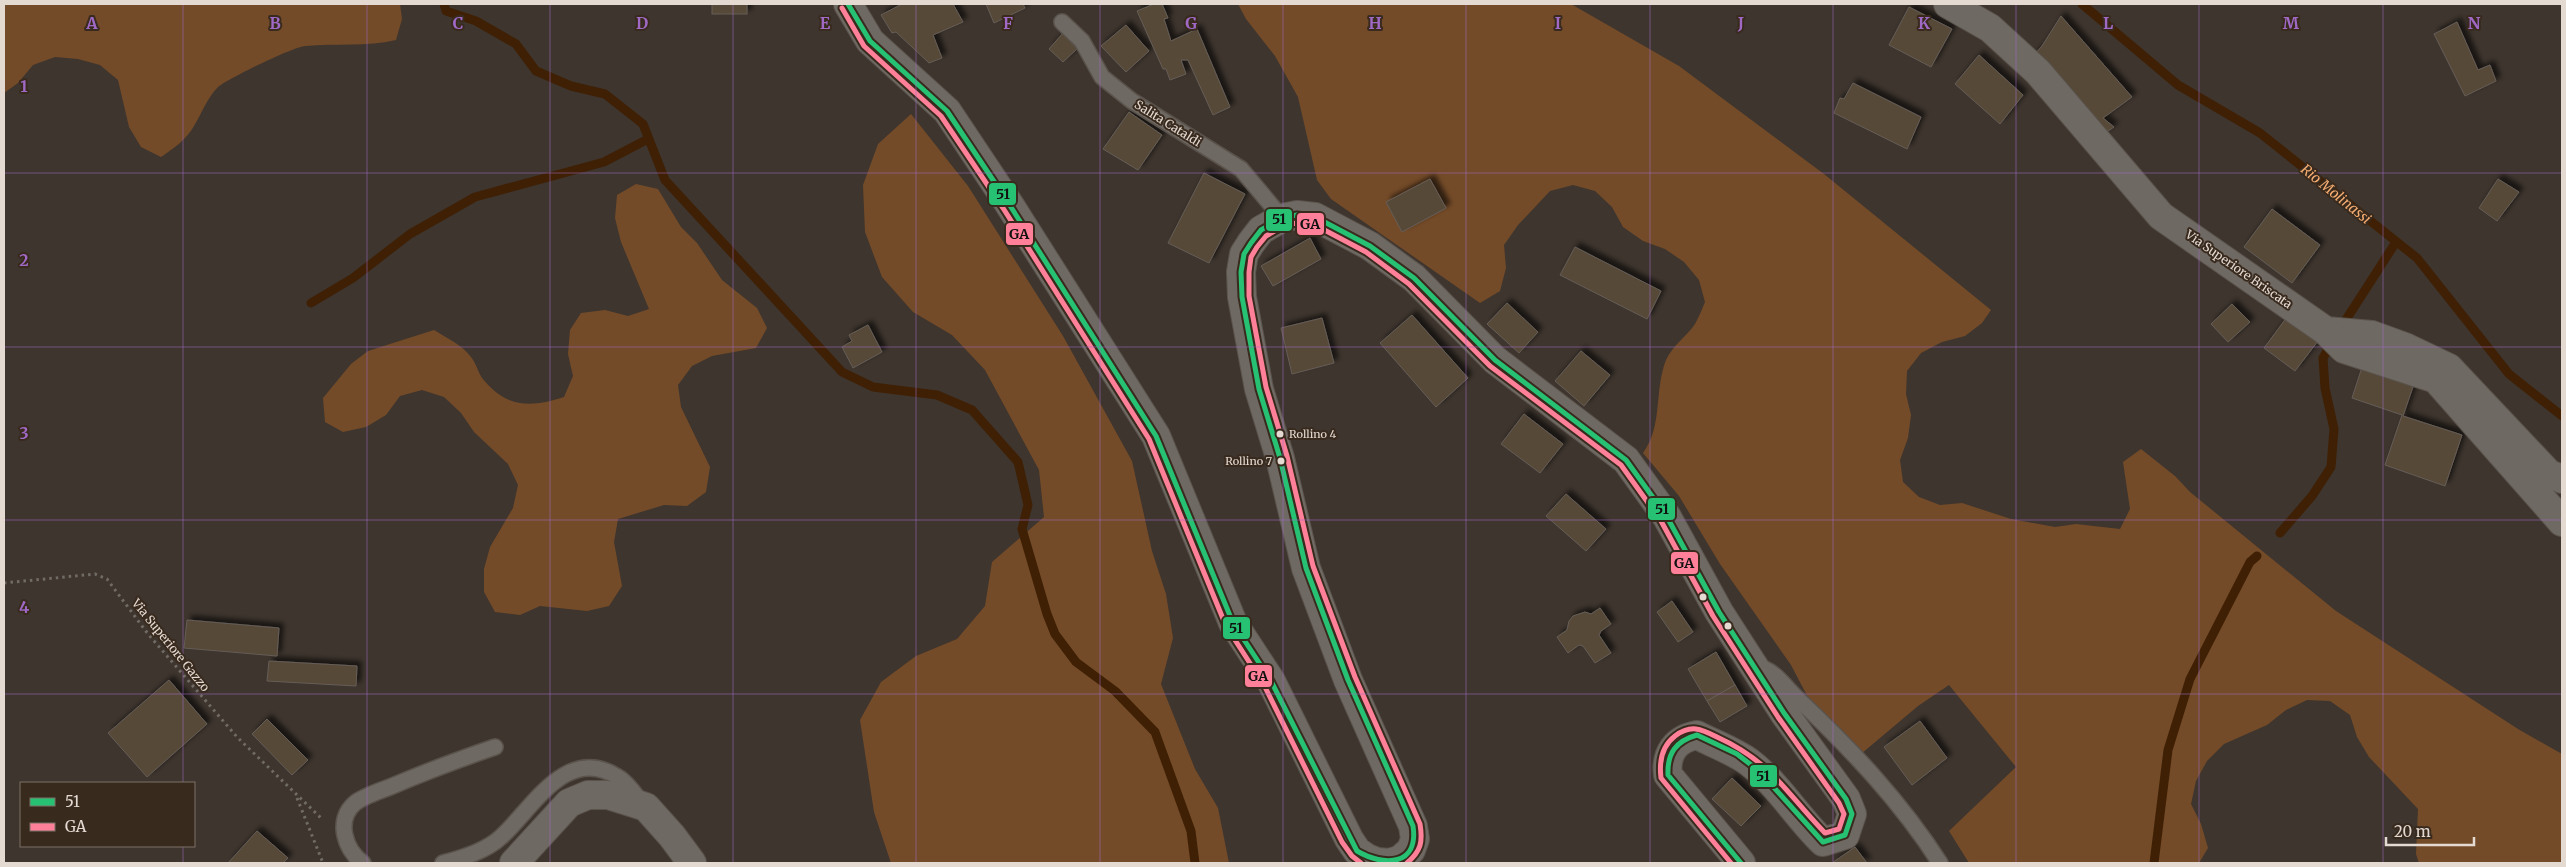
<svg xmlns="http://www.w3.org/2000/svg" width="2566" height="867" font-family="Merriweather,serif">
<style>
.green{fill:#744b28}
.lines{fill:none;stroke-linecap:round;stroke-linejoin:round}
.stream{stroke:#3f2004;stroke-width:9}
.building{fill:#574837;stroke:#655e58;filter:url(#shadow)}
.lane-casing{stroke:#5a534c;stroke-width:18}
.street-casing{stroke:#5a534c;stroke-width:30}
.path{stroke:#716b66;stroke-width:3;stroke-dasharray:2.5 4;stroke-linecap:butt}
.lane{stroke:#6f6964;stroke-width:15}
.street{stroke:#6f6964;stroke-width:28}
.bus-1-casing{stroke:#392a1e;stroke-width:9}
.bus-2-casing{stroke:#392a1e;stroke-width:9}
.bus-1{stroke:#26c172;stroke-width:5}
.bus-2{stroke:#ff8098;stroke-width:5}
.grid{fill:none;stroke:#a069c6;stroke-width:1;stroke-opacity:0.55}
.bus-dot{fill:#e4dad2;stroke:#392a1e;stroke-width:2}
.labels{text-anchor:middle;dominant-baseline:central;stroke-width:4;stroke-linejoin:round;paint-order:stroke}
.bus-label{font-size:11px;fill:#e4dad2;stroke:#392a1e;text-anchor:start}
.street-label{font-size:12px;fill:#e4dad2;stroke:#392a1e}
.water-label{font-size:14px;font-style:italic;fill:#f6ae72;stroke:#392a1e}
.grid-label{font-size:16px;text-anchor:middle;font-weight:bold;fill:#a069c6;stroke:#392a1e;stroke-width:4;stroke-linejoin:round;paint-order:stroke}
.line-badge{stroke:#392a1e;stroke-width:2}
.pale-badge-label{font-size:14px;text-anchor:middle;font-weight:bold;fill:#111}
</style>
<defs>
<filter id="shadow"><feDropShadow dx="4.5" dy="-4.5" stdDeviation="2.5" flood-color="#0009"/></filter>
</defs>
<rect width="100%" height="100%" fill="#3e352e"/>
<g class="green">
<path d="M 4,4 L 400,4 L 402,19 L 396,40 C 366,47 336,43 305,46 C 293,47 227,79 218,87 C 207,98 202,113 194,126 C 186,140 174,148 161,157 L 141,147 L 129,127 L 118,80 L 100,65 L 78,59 L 55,57 L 33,65 L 18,83 L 4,93 Z"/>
<path d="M 1238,4 L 1571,4 L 1679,66 L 1824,174 L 1991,310 L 1982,323 L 1965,336 L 1942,342 L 1921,353 L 1907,371 L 1906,394 L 1911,415 L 1908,438 L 1900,460 L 1903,482 L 1919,497 L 1940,505 L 1962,503 L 2011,519 L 2055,527 L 2076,524 L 2120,529 L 2130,509 L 2123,462 L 2141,449 L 2175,476 L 2190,492 L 2336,611 L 2518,729 L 2562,754 L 2562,863 L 2419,863 L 2416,854 L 2418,809 L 2369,757 L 2357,737 L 2350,715 L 2330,701 L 2307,700 L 2286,710 L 2267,725 L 2224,744 L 2207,761 L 2196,781 L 2191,804 L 2201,824 L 2208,848 L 2199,863 L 1969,863 L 1949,831 L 2016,767 L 1949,685 L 1918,706 L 1861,754 L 1825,730 L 1791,665 L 1720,564 L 1679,496 L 1643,453 C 1663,426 1654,391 1666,360 C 1672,346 1687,336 1695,324 C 1699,317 1702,309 1705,302 L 1699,280 L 1684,262 L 1665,249 L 1643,241 L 1623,227 L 1612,207 L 1595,191 L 1573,185 L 1550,191 L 1518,225 L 1504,245 L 1506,268 L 1500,291 L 1480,303 L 1331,199 L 1317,180 L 1298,97 L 1275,56 L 1246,19 Z"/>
<polygon points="911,114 968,186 1063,336 1132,461 1152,551 1166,594 1173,638 1161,684 1195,769 1218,808 1229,863 891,863 874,812 860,720 881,682 916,656 957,639 985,606 992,562 1044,517 1039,470 985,370 952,335 913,312 882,277 865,232 863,185 878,144"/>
<path d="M 636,184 L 658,189 L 681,227 L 697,243 L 722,280 L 757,308 L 767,328 L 756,348 L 712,356 L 692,366 L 678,385 L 681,407 L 710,467 L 706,492 L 687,506 L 664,505 L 618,519 L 614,542 L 622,586 L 609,606 L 587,611 L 540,606 L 520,615 L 495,612 L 484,592 L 484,569 L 490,547 L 513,508 L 518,485 L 508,464 L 474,432 L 461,413 L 444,397 L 422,390 L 400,396 L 386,415 L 366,427 L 343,432 L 325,422 L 323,398 L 351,364 L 368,351 L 434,330 C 447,338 462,345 471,357 C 476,363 478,372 482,378 C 506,408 530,408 564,397 L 573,376 L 568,354 L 570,330 L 581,313 L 605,310 L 628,316 L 649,309 L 621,242 L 615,218 L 617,195 Z"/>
</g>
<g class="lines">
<g class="stream">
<polyline points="444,4 446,11 476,21 516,44 536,71 571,86 605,94 643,124 665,180 842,372 873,387 937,395 972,410 1018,462 1028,505 1022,529 1047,614 1055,634 1076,662 1115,691 1155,732 1191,831 1195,863"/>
<polyline points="2082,4 2178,85 2260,133 2417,258 2509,374 2562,416"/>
<polyline points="311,303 353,278 410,234 475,197 604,162 648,139"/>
<polyline points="2340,329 2396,242"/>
<polyline points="2280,533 2312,496 2331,467 2334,429 2325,388 2323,358 2332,342"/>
<polyline points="2154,863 2168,750 2190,679 2250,562 2257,556"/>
</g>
</g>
<g class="building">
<rect x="712" y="4" width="35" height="10"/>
<polygon points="902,4 953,4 963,22 933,35 942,58 929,63 896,32 892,33 881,15"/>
<polygon points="986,4 1023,4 1025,8 994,23"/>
<polygon points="1154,4 1162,4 1168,18 1164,19 1171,41 1197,29 1230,107 1213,115 1188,60 1181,60 1186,74 1170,80 1166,69 1163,69 1137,11"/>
<polygon points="1909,7 1952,29 1931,67 1889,45"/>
<polygon points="2061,16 2132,97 2103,118 2114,127 2099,137 2030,59 2042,46"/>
<polygon points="2457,22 2478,70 2490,65 2496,81 2465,96 2434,34"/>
<polygon points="1126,25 1149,51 1126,72 1101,46"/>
<polygon points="1063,33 1077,49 1063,62 1049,49"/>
<polygon points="1979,55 2023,95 2000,124 1955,84"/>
<polygon points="1853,83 1921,117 1907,149 1834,113 1840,98 1844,99"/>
<polygon points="1129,112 1162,135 1138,170 1103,149"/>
<polygon points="1204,173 1245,194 1209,263 1168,243"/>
<polygon points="1430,179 1446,208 1402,232 1386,202"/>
<polygon points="2498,179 2519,192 2497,221 2479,208"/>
<polygon points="2272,209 2320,245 2292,283 2244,247"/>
<polygon points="1310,238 1321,259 1273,286 1261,266"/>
<polygon points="1575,247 1661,291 1647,319 1560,275"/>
<polygon points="1507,303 1538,332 1519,353 1487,324"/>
<polygon points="2232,304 2250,322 2228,342 2211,324"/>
<polygon points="1412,315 1468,378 1436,407 1380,343"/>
<polygon points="2287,317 2318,341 2295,371 2264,348"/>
<polygon points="1322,318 1334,363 1292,374 1281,328"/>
<polygon points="868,325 882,352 853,368 842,347 852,341 849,335"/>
<polygon points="1581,351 1610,375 1584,406 1555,381"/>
<polygon points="2364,361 2416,378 2403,416 2462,435 2445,486 2385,465 2402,415 2352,398"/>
<polygon points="1524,414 1563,444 1540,473 1501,444"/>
<polygon points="1566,494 1606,529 1586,551 1546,516"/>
<polygon points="1672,601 1693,632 1678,642 1657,612"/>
<polygon points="1600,608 1611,624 1601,631 1599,635 1611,653 1595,663 1583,646 1579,645 1568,653 1557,637 1567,630 1569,621 1573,616 1585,612 1591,614"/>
<polygon points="187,620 279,628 277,656 184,648"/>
<polygon points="1716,652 1735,685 1707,701 1688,669"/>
<polygon points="269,661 357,666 356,686 267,681"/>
<polygon points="169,680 207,724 147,777 108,733"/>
<polygon points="1735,685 1747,706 1720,722 1707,701"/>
<polygon points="267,719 308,760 292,775 252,734"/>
<polygon points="1920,721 1947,758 1912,785 1884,747"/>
<polygon points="1732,778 1761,806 1741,826 1712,799"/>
<polygon points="257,831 288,858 283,863 228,863"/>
<polygon points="1855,847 1867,863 1832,863"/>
</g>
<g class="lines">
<g class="lane-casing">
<g id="lane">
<polyline points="1062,22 1082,41 1102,77 1132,101 1241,169 1282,218"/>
<path d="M 1765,669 C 1777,674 1788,690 1798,699 C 1851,749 1901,802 1940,863"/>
<path d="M 363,863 C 345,850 335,820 355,803 C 364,796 379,791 390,787 C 425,772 460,759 495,747"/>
<path d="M 443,863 C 463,858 486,851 501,837 C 533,808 566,744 618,777 C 627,782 635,794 641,802"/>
</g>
</g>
<g class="street-casing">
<g id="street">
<path d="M 848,4 L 870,41 L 947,111 L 1009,204 L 1156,436 L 1233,623 L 1271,681 L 1349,839 L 1357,851 L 1367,858 L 1377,862 L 1390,863 L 1401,859 L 1411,850 L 1415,839 L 1413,826 L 1348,680 L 1306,568 L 1280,458 L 1259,389 L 1242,297 L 1241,272 L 1244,254 L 1251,243 L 1261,230 L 1282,218 L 1297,215 L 1315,217 L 1370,246 L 1414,278 L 1495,360 L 1626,460 L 1667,517 L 1719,612 L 1784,713 L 1846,799 L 1852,814 L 1845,835 L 1823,842 C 1797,817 1778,784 1749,762 C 1734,751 1714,744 1697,735 C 1676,739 1665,753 1668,775 L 1741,863"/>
<polyline points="1948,4 1990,28 2038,72 2161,216 2326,331 2372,335 2405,347 2449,368 2549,474 2562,479"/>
<polyline points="2327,332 2344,349 2436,379 2562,522"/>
<polyline points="514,863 569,803 588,795 608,795 646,807 672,836 692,863"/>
</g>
</g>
<g class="path">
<polyline points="4,583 95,574 107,579 148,634 237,737 322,819"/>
<polyline points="297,798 323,863"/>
</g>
<use href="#lane" class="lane"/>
<use href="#street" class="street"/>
<g class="bus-1-casing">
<path id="bus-1" d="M 848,4 L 870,41 L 947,111 L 1009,204 L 1156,436 L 1233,623 L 1271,681 L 1357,851 C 1384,867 1419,866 1413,826 L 1348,680 L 1306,568 L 1280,458 L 1259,389 L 1242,297 L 1241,272 L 1244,254 L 1251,243 L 1261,230 L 1282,218 L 1297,215 L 1315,217 L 1370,246 L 1414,278 L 1495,360 L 1626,460 L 1667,517 L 1719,612 L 1784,713 L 1846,799 L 1852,814 L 1845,835 L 1823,842 L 1759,771 L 1737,754 L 1697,735 C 1676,741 1667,753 1668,775 L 1741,863"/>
</g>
<g class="bus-2-casing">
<g id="bus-2">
<polyline points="842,8 864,46 941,116 1003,208 1149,439 1226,626 1264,685 1342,842 1352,856 1361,863"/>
<path d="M 1407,863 C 1421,851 1423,842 1420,824 L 1355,677 L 1313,566 L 1287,456 L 1266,387 L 1249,296 L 1249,272 L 1251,257 L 1257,247 L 1266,236 L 1285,225 L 1297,223 L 1313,224 L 1366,252 L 1409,284 L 1490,366 L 1621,465 L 1661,521 L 1713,616 L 1778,717 L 1839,803 L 1844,814 L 1839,829 L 1825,833 C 1786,793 1772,762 1717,737 C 1701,729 1691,724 1675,736 C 1662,746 1659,762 1661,778 L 1731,863"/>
</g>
</g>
<use href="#bus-1" class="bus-1"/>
<use href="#bus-2" class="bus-2"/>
</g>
<path class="grid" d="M 183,4 L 183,783M 367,4 L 367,863M 550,4 L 550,863M 733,4 L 733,863M 916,4 L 916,863M 1100,4 L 1100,863M 1283,4 L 1283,863M 1466,4 L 1466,863M 1650,4 L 1650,863M 1833,4 L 1833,863M 2016,4 L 2016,863M 2199,4 L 2199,863M 2383,4 L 2383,863M 4,173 L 2562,173M 4,347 L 2562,347M 4,520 L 2562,520M 4,694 L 2562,694M 183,846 L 183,863"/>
<g class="bus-dot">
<circle cx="1280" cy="434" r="4.5"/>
<circle cx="1281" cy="461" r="4.5"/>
<circle cx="1703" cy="597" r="4.5"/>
<circle cx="1728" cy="626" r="4.5"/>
</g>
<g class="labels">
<g class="bus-label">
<text x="1289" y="434">Rollino 4</text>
<text x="1272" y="461" text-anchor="end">Rollino 7</text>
</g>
<g class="street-label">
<text transform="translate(1168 123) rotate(32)">Salita Cataldi</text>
<text transform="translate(2239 269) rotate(35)">Via Superiore Briscata</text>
<text transform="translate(171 645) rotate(51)">Via Superiore Gazzo</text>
</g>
<g class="water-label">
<text transform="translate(2336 194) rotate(39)">Rio Molinassi</text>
</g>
</g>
<g class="grid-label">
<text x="92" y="29">A</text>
<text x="275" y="29">B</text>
<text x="458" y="29">C</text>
<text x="642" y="29">D</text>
<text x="825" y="29">E</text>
<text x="1008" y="29">F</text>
<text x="1191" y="29">G</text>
<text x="1375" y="29">H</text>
<text x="1558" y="29">I</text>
<text x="1741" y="29">J</text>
<text x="1924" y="29">K</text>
<text x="2108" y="29">L</text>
<text x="2291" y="29">M</text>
<text x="2474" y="29">N</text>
<text x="24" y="92">1</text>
<text x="24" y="266">2</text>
<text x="24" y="439">3</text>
<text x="24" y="613">4</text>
</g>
<g class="line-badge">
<rect x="988" y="182" width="29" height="24" rx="5" fill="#26c172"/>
<rect x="1265" y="208" width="28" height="24" rx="5" fill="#26c172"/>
<rect x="1296" y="212" width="29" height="24" rx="5" fill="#ff8098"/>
<rect x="1005" y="222" width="29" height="24" rx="5" fill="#ff8098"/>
<rect x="1647" y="497" width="29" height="24" rx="5" fill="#26c172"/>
<rect x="1670" y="551" width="29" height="24" rx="5" fill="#ff8098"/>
<rect x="1222" y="616" width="29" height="24" rx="5" fill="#26c172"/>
<rect x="1244" y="664" width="29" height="24" rx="5" fill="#ff8098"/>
<rect x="1749" y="764" width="29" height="24" rx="5" fill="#26c172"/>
</g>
<g class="pale-badge-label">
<text x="1003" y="199">51</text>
<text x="1279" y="224">51</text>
<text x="1310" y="229">GA</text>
<text x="1019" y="239">GA</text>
<text x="1662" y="514">51</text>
<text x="1684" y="568">GA</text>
<text x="1236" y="633">51</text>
<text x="1258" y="681">GA</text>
<text x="1763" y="781">51</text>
</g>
<rect width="2566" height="867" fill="none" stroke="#e4dad2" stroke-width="10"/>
<rect x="20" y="782" width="175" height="65" fill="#392a1e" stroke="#7d7066"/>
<rect x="30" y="798" width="25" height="8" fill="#26c172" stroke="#7d7066"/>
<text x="65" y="807" font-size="15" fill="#e4dad2">51</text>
<rect x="30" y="823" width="25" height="8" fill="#ff8098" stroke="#7d7066"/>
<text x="65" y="832" font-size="15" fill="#e4dad2">GA</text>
<path d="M2386 837v8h88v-8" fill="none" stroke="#e4dad2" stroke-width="2.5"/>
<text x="2394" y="837" font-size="15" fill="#e4dad2" stroke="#392a1e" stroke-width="4" paint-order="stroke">20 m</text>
</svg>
